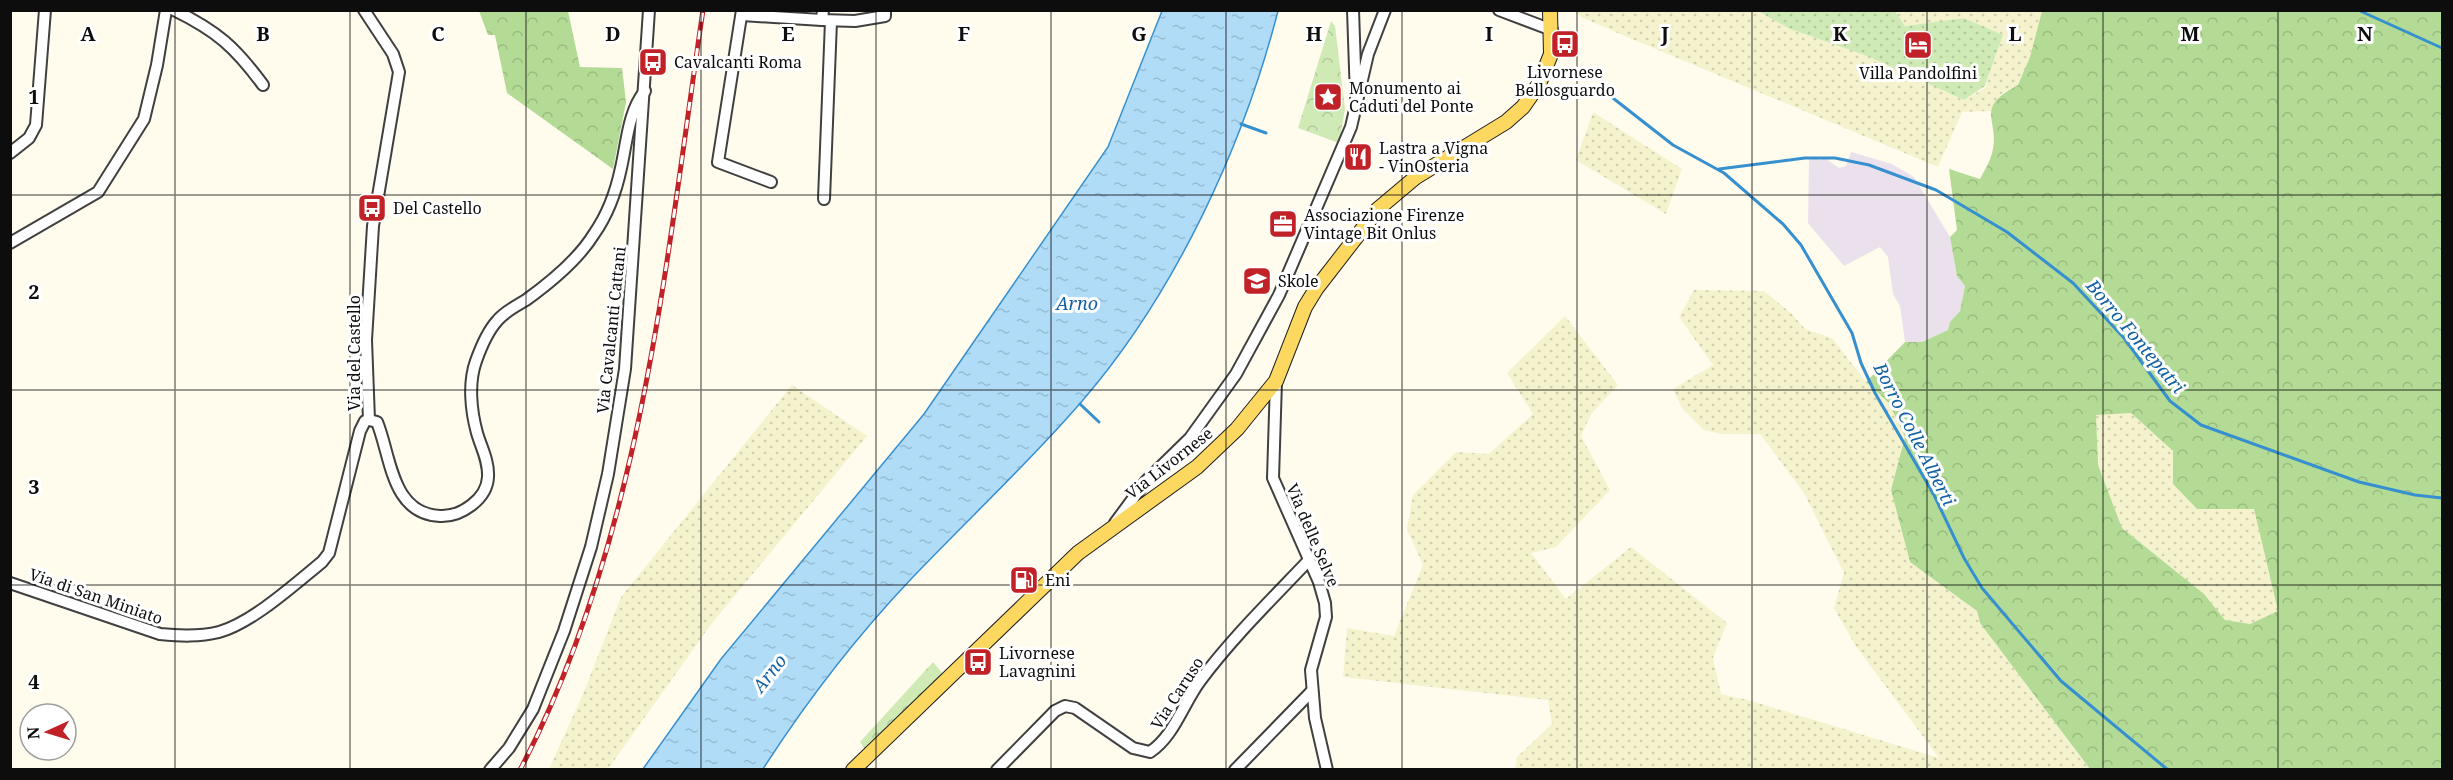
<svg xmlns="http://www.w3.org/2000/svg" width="2453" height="780" font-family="'Noto Serif',serif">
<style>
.industrial{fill:#ebe1ec}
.farmland{fill:url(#farmland-dots)}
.forest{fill:url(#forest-crowns);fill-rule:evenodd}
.park{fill:url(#park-crowns)}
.garden{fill:url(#garden-dots)}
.water{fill:url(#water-ripples);stroke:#3690d0;stroke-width:1.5}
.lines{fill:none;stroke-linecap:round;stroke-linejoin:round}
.stream{stroke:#3690d0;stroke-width:3}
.minor-casing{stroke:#404040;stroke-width:14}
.major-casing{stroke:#1e1e1e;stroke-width:16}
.minor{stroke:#fff;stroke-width:10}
.major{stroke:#fcd860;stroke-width:14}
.rail-casing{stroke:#c02227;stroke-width:5}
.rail{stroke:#fff;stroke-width:3;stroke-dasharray:9;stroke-linecap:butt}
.grid{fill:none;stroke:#0d0d0d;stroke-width:1.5;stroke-opacity:0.55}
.labels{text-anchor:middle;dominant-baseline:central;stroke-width:6;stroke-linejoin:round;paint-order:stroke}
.poi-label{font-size:16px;fill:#0d0d0d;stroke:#fff;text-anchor:start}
.street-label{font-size:16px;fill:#0d0d0d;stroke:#fff}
.water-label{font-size:18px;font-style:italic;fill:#1361a2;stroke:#fff}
.grid-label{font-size:20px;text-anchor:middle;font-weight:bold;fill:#0d0d0d;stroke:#fff;stroke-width:6;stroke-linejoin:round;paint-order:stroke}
</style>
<defs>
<pattern id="farmland-dots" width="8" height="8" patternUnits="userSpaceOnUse" patternTransform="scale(1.5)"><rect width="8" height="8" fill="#f5f3cd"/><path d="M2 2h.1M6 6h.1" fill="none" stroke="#d1cfaf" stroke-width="1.8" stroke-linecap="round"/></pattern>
<pattern id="forest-crowns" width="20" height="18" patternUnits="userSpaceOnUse" patternTransform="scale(1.5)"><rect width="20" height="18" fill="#b3db95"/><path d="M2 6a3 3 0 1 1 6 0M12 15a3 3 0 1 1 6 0" fill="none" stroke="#99bb7f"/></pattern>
<pattern id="park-crowns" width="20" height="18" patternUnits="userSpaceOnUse" patternTransform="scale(1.5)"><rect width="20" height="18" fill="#d0eab6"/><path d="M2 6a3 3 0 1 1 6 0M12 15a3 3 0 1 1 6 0" fill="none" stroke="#b1c89b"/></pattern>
<pattern id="garden-dots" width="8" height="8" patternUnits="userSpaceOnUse" patternTransform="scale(1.5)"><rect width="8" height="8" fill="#d0eab6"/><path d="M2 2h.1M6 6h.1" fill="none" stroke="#b1c89b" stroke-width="1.8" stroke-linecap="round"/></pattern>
<pattern id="water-ripples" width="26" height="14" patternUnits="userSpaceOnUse" patternTransform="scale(1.5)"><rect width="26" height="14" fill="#b0dcf8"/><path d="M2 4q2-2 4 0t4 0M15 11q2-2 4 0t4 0" fill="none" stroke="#96bcd3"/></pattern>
</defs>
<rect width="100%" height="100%" fill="#fffced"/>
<polygon class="industrial" points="1851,152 1892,164 1914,177 1950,237 1957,276 1965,286 1960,311 1950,322 1948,330 1922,342 1905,342 1900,306 1893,294 1888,257 1880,247 1844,266 1808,223 1809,159 1814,156 1820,160 1825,158 1839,168 1846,166"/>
<g class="farmland">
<polygon points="1573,11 1758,11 1790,29 1867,56 1964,100 1985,88 2003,35 1964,18 1905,26 1895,11 2042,11 2029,60 2018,85 2001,94 1991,111 1962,112 1938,167 1627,37 1581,17"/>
<polygon points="1593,112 1682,169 1666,214 1576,160"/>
<polygon points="1694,290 1764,291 1792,314 1805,329 1832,338 1866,382 1889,403 1905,437 1891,490 1910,562 1977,611 1980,623 2090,769 1515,769 1517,757 1552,724 1548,700 1343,677 1347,628 1394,636 1423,565 1407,529 1413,495 1456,452 1489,454 1533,414 1507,373 1565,316 1618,385 1591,414 1581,436 1610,490 1556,547 1531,553 1566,599 1631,547 1727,623 1713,658 1721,694 1748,700 1939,758 1855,645 1834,608 1844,573 1804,493 1760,434 1721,434 1704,430 1682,408 1673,389 1713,365 1679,317"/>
<polygon points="792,385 867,436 712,623 608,769 549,769 583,694 621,597"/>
<polygon points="2131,413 2173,451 2173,484 2197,509 2254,509 2278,611 2250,624 2225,620 2204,594 2122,528 2098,465 2096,414"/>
</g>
<g class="forest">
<polygon points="479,11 568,11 580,67 622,68 626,102 613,169 507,93 495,35 488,35"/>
<path d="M 2042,11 L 2442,11 L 2442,769 L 2090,769 L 1980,623 L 1977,611 L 1910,562 L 1891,490 L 1905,437 L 1889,403 L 1866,382 L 1905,342 L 1922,342 L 1948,330 L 1950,322 L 1960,311 L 1965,286 L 1957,276 L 1950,237 L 1957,230 L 1949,169 L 1980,179 C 1984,171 1990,162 1992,153 C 2001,120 1972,109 2018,85 L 2030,57 ZM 2131,413 L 2173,451 L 2173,484 L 2197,509 L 2254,509 L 2278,611 L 2250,624 L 2225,620 L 2204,594 L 2122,528 L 2098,465 L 2096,415 Z"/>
</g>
<g class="park">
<polygon points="1331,21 1335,26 1345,109 1339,143 1298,128"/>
<polygon points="933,662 944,675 865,749 860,742"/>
</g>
<polygon class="garden" points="1758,11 1895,11 1905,26 1964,18 2003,35 1985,86 1964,100 1867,56 1790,29"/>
<path class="water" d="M 1162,11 L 1278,11 C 1243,147 1175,293 1083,400 C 1029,463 969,518 912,578 C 857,636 806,702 763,769 L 643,769 L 721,659 L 924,414 L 1108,147 Z"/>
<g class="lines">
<g class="stream">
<polyline points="2358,10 2442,48"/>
<polyline points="1609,95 1673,145 1724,173 1783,224 1801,245 1852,333 1861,363 1875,393 1934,495 1964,558 1982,588 2061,681 2168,770"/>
<polyline points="1241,124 1266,133"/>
<polyline points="1719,169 1805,158 1835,158 1869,165 1936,190 2007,232 2073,283 2124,338 2170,401 2201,425 2359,482 2415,495 2442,498"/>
<polyline points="1080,404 1099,422"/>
</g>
<g class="minor-casing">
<g id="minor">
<path d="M 174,10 C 217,31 235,47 263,85"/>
<polyline points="364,10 393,54 399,72 373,226 366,340 369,420"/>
<polyline points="742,10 718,162 771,182"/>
<polyline points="823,10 822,20 855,21 885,16 885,10"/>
<polyline points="1353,10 1356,97"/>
<polyline points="1499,10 1552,30"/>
<polyline points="742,15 822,20"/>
<polyline points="10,153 29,138 36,125 45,10"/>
<polyline points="824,199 831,21"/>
<polyline points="10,243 98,192 144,119 157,65 166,10"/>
<polyline points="1276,381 1273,478 1319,582 1325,603 1326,617 1311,670 1315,718 1327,770"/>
<path d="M 369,420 L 377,422 C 391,456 391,514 440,516 C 461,517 487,499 488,477 C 489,461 481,447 477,433 C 471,411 468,383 476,361 C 481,347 487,332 497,321 C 504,312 516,306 526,300 C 551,282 578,260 594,234 C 608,214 616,192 621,168 C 627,142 628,112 645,91"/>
<polyline points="1115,523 1146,481 1190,438 1236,374 1279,295 1351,127 1368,54 1385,10"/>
<path d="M 10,583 L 160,634 C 180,636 199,637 219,632 C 252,623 295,584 322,562 L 329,553 L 360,431 L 365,421 L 369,420"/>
<polyline points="490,770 509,748 533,709 564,631 591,547 608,474 625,369 649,10"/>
<path d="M 997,770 L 1055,711 L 1065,706 L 1075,708 L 1133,748 L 1150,752 C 1174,736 1183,704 1200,681 C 1232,638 1272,599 1309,560"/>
<polyline points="1235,770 1312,691"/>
</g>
</g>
<g class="major-casing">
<polyline id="major" points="853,770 1078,553 1197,467 1237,429 1276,381 1305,307 1316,289 1378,209 1416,177 1506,122 1523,107 1539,84 1551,54 1550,10"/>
</g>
<use href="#minor" class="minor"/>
<use href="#major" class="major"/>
<g class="rail-casing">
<path id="rail" d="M 520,770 C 642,537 665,266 703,10"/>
</g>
<use href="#rail" class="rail"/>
</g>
<path class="grid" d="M 175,10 L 175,770M 350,10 L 350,770M 526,10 L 526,770M 701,10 L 701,770M 876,10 L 876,770M 1051,10 L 1051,770M 1226,10 L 1226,770M 1402,10 L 1402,770M 1577,10 L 1577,770M 1752,10 L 1752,770M 1927,10 L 1927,770M 2103,10 L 2103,770M 2278,10 L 2278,770M 10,195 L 2442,195M 10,390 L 2442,390M 10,585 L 2442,585"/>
<defs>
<g id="bus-square" transform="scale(1.5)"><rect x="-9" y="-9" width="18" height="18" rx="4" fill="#c02227" stroke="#fff"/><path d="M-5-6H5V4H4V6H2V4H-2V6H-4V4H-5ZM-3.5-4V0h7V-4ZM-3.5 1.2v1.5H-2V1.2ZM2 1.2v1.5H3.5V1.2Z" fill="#fff"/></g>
<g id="hotel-square" transform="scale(1.5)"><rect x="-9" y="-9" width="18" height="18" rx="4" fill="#c02227" stroke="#fff"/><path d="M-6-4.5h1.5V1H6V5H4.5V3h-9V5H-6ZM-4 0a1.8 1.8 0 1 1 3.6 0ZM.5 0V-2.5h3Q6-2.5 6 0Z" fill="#fff"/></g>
<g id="sight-square" transform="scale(1.5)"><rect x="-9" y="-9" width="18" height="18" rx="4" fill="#c02227" stroke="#fff"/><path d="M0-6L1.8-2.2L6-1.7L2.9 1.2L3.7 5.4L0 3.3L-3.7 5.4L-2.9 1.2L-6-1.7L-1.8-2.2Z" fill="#fff"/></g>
<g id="restaurant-square" transform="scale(1.5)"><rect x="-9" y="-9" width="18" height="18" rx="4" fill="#c02227" stroke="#fff"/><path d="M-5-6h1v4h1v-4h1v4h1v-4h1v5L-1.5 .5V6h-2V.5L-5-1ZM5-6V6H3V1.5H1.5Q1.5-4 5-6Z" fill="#fff"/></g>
<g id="office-square" transform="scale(1.5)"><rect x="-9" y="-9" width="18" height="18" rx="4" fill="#c02227" stroke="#fff"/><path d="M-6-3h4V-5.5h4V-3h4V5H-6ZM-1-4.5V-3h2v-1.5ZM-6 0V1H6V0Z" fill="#fff"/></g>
<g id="school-square" transform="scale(1.5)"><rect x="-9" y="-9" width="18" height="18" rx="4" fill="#c02227" stroke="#fff"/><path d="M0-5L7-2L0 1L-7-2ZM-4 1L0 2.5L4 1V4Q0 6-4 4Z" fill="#fff"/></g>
<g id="fuel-square" transform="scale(1.5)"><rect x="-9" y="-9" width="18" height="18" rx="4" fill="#c02227" stroke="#fff"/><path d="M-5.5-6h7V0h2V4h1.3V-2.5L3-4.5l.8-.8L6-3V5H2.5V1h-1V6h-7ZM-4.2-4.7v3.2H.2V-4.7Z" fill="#fff"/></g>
</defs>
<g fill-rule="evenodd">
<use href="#bus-square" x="1565" y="44"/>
<use href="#hotel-square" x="1918" y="45"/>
<use href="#bus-square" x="653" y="62"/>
<use href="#sight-square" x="1328" y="97"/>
<use href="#restaurant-square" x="1358" y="157"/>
<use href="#bus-square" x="372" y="208"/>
<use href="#office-square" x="1283" y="224"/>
<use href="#school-square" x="1257" y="281"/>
<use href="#fuel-square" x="1024" y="580"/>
<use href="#bus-square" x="978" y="662"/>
</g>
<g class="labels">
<g class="poi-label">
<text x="674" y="62">Cavalcanti Roma</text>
<text x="1565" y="72" text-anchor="middle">Livornese<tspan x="1565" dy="18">Bellosguardo</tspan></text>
<text x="1918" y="73" text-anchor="middle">Villa Pandolfini</text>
<text x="1349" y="88">Monumento ai<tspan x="1349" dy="18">Caduti del Ponte</tspan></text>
<text x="1379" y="148">Lastra a Vigna<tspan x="1379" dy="18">- VinOsteria</tspan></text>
<text x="393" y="208">Del Castello</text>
<text x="1304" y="215">Associazione Firenze<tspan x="1304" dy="18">Vintage Bit Onlus</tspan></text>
<text x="1278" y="281">Skole</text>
<text x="1045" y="580">Eni</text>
<text x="999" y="653">Livornese<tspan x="999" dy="18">Lavagnini</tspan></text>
</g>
<g class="street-label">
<text transform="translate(611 330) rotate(-84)">Via Cavalcanti Cattani</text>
<text transform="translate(354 353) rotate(-90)">Via del Castello</text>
<text transform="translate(1169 463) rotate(-38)">Via Livornese</text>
<text transform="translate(1313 535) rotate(67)">Via delle Selve</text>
<text transform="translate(96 596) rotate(19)">Via di San Miniato</text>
<text transform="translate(1177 693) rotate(-57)">Via Caruso</text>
</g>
<g class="water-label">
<text x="1077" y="303">Arno</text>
<text transform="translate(2136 336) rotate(50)">Borro Fontepatri</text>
<text transform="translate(1915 434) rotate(63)">Borro Colle Alberti</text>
<text transform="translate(769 673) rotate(-52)">Arno</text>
</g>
</g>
<g class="grid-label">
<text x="88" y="41">A</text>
<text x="263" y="41">B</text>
<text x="438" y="41">C</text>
<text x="613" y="41">D</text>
<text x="788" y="41">E</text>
<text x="964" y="41">F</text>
<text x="1139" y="41">G</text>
<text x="1314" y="41">H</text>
<text x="1489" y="41">I</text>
<text x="1665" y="41">J</text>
<text x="1840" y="41">K</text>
<text x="2015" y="41">L</text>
<text x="2190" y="41">M</text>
<text x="2365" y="41">N</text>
<text x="34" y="104">1</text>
<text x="34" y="299">2</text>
<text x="34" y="494">3</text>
<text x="34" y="689">4</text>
</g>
<rect width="2453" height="780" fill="none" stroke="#0d0d0d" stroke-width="24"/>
<g transform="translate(48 732) rotate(266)"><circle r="28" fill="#ffffff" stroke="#9e9e9e" stroke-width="1.5"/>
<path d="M0-4.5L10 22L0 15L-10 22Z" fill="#c02227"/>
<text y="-9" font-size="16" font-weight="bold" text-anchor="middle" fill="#0d0d0d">N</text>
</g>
</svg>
